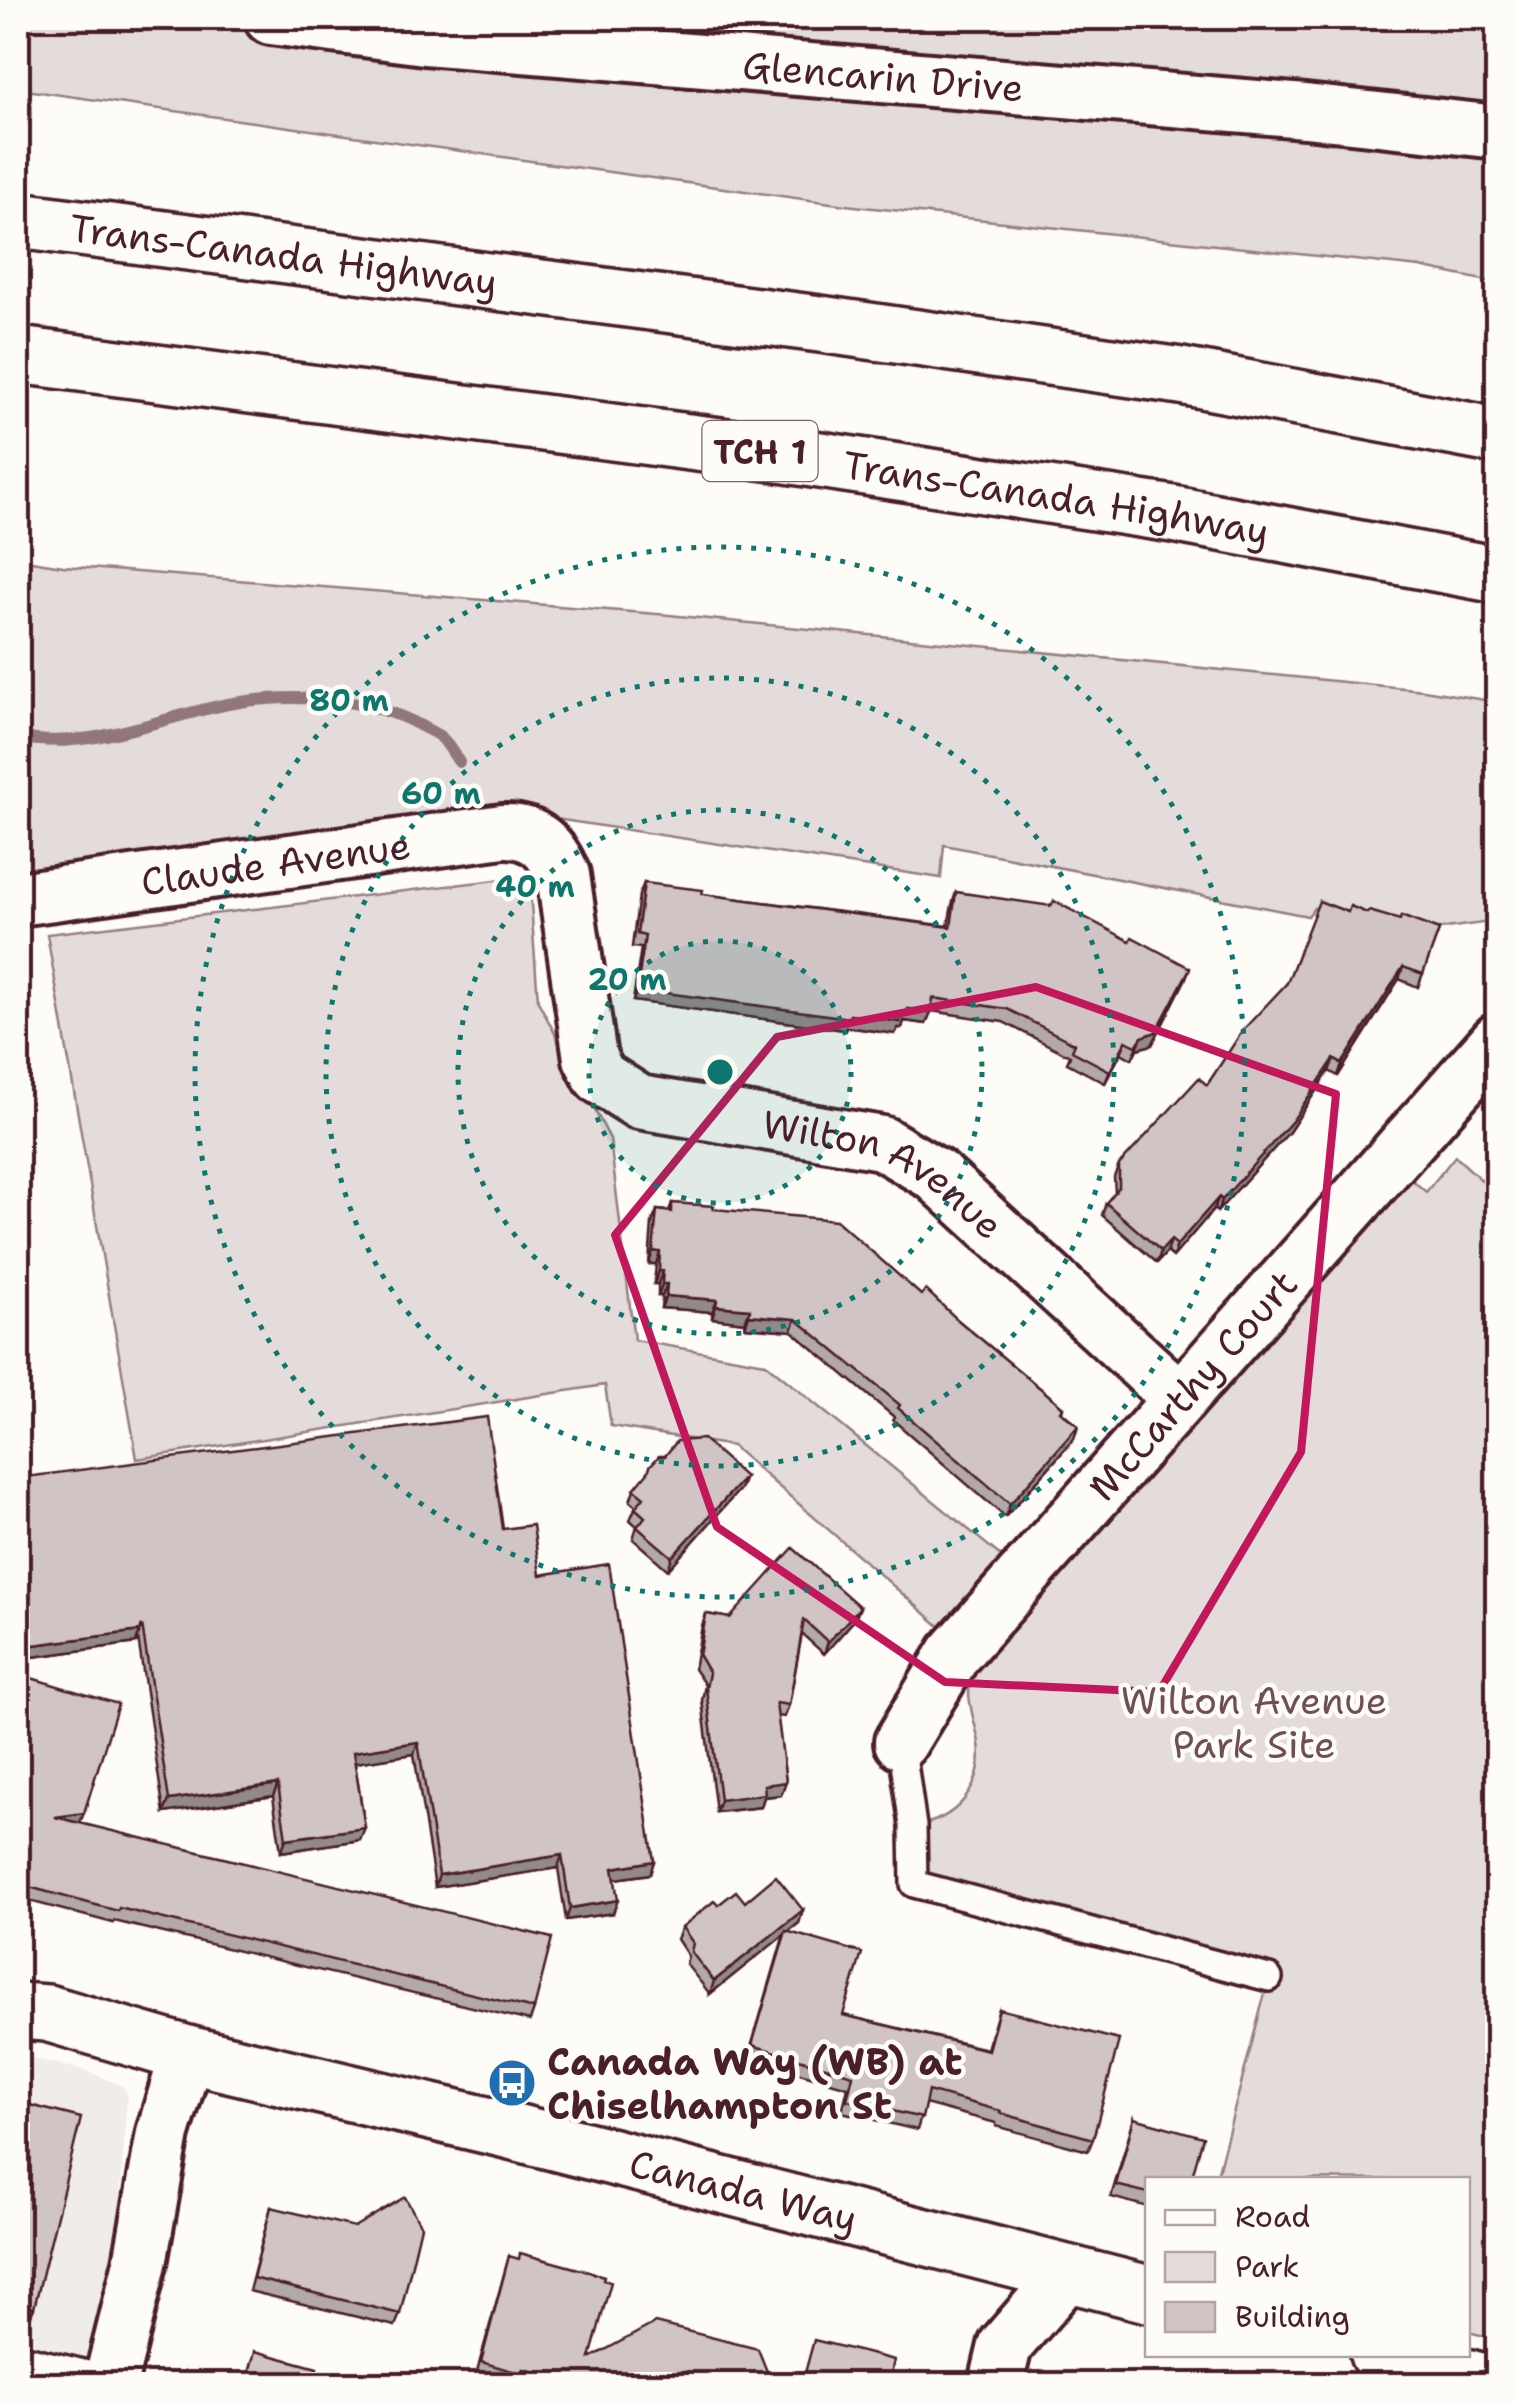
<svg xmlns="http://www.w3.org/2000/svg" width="1515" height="2402" font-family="'Shantell Sans',sans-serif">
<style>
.built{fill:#f0ece8}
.green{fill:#e3dcda;stroke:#967e82;stroke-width:2.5}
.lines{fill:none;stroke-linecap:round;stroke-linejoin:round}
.stream{stroke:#91777b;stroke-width:12}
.service-casing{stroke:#4a1f2b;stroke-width:32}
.minor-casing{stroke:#4a1f2b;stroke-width:60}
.secondary-casing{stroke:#4a1f2b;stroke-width:62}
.motorway-casing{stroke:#4a1f2b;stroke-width:62}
.service{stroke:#fdfcf7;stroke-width:25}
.minor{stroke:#fdfcf7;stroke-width:52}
.secondary{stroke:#fdfcf7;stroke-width:55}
.motorway{stroke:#fdfcf7;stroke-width:55}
.wall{fill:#b3a9a9;stroke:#4a1f2b;stroke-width:2.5}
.shaded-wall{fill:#928a89;stroke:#4a1f2b;stroke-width:2.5}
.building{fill:#d0c5c4;stroke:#4a1f2b;stroke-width:2.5}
.marked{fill:none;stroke:#c2185b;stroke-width:8;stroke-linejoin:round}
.ring{fill:none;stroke:#0f766e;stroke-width:5;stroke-dasharray:5 10}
.labels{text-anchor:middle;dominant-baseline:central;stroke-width:9;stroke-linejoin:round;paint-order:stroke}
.shield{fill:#fdfcf7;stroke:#806168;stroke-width:2.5}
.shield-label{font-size:35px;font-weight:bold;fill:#4a1f2b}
.street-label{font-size:38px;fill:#4a1f2b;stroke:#fdfcf7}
.park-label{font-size:38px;fill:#704e57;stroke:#fdfcf7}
.poi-label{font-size:38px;font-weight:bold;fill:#4a1f2b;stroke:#fdfcf7;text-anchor:start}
.centre{fill:#0f766e;stroke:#fdfcf7;stroke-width:5}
.ring-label{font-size:30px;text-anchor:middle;font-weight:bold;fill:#0f766e;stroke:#fdfcf7;stroke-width:9;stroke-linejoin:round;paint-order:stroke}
</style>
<rect width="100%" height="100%" fill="#fdfcf7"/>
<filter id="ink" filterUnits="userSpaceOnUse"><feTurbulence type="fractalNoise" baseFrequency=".01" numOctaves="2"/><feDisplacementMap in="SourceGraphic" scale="20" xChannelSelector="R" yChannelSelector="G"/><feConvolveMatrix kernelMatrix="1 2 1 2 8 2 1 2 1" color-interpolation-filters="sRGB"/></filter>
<g filter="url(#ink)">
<polygon class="built" points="18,2055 87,2071 124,2087 127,2094 117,2246 87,2374 18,2357"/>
<g class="green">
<polygon points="18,18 1497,18 1497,283 1420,267 845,205 18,89"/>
<polygon points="18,559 63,566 669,615 1424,690 1497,702 1497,921 1432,930 1424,936 1314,908 1308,916 944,845 941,878 510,812 18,883"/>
<polygon points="529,876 538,1001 610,1139 634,1340 765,1363 1007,1561 943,1629 732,1446 611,1426 605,1385 137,1459 47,934"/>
<path d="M 1455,1156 L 1498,1195 L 1497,2339 L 1468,2332 L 1468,2180 L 1216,2179 L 1269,1978 L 914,1884 L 913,1826 C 956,1821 985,1787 979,1743 C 976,1724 968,1707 969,1688 C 970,1677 977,1668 983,1659 L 1411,1179 L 1426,1192 Z"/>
</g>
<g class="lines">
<path class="stream" d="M 18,737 C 91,753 163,715 234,703 C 292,693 370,697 421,726 C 427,729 435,733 441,737 C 448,744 453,754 459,762"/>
<g class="service-casing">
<g id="service">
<polyline points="901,1742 913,1826 914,1884 1269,1978"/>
<polyline points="18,2357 111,2380"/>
</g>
</g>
<g class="minor-casing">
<g id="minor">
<path id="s1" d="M 271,18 L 425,38 L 1305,111 L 1498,132"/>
<path id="s2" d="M 18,899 L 503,831 C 535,830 551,846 563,875 L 590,1058 L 600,1077 L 639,1102 L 882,1143 L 936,1175 L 1180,1399"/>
<path id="s3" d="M 901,1742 L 954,1654 L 1498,1040"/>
<polyline points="110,2384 140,2263 163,2133 187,2054"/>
<polyline points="996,2384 1005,2346 1068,2273"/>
</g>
</g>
<g class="secondary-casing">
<g id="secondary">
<path id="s4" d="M 18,2011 L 47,2013 L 187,2054 L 503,2129 L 1148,2294"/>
<polyline points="1378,2354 1492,2384"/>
</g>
</g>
<g class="motorway-casing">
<g id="motorway">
<path id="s5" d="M 18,220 L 820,324 L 1181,376 L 1498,436"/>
<path id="s6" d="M 18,355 L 774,453 L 1173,514 L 1498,575"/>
</g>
</g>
<use href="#service" class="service"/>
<use href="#minor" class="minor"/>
<use href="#secondary" class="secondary"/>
<use href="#motorway" class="motorway"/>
</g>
<g class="wall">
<polygon points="644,883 702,894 948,926 952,905 956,892 1185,980 1152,1045 1137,1049 1132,1059 1121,1053 1105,1083 1067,1063 1070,1056 1003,1022 931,1011 926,1024 904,1021 902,1028 898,1028 895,1034 846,1027 845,1030 633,1001 641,948 632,947 639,895"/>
<polygon points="1348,912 1367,913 1439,930 1418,987 1399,979 1338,1076 1329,1071 1289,1132 1217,1212 1214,1209 1173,1257 1167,1252 1157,1263 1102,1215 1106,1203 1115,1193 1114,1177 1119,1165 1207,1085 1287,983"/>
<polygon points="672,1203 713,1209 921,1295 959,1321 1063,1407 1062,1412 1078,1426 1074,1439 1005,1517 893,1420 894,1417 792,1331 745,1327 745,1322 712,1318 712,1312 661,1308 662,1296 658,1296 658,1284 654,1284 656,1264 649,1264 652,1223 657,1210 669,1211"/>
<polygon points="745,1477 740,1489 668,1570 633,1539 637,1526 630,1520 636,1506 630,1501 634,1489"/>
<polygon points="503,1529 540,1575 654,1861 650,1874 615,1879 613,1913 566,1920 558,1868 435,1887 414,1754 355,1763 365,1828 360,1840 281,1852 273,1796 164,1813 138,1638 136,1643 18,1659"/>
<polygon points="860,1607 855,1619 824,1654 802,1634 789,1705 784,1717 777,1716 786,1782 781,1795 764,1797 761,1807 716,1812 702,1700 705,1685 694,1669 702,1626 706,1614 730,1618"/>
<polygon points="18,1674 80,1823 534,2009 530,2021 114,1921 113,1923 18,1898"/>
<polygon points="745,1902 803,1910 799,1923 787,1932 843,2015 987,2049 999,2009 1093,2139 1088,2151 996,2126 996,2123 925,2104 917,2130 842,2112 848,2087 748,2058 784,1934 710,1994 686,1964 688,1956 677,1939 682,1927 718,1905"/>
<polygon points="18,2102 34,2308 29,2320 18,2317"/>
<polygon points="1134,2118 1148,2180 1148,2207 1111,2197"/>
<polygon points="271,2207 400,2314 395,2326 249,2291"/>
<polygon points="509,2256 590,2358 772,2384 532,2384 520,2381 519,2384 512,2384 476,2375"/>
</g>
<g class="shaded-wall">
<polygon points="1403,967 1399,979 1338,1076 1342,1064"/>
<polygon points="1190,968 1185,980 1152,1045 1137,1049 1132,1059 1142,1037"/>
<polygon points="637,989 850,1015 900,1015 908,1009 931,1012 926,1024 904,1021 902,1028 898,1028 895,1034 846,1027 845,1030 633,1001"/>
<polygon points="1126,1041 1121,1053 1105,1083 1110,1071"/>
<polygon points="1334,1059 1329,1071 1289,1132 1217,1212 1222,1200"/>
<polygon points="1219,1197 1214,1209 1173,1257 1177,1245"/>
<polygon points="1171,1240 1167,1252 1157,1263 1161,1251"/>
<polygon points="653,1251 660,1252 656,1264 649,1264"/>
<polygon points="659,1271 663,1271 658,1284 654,1284"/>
<polygon points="662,1284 667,1284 662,1296 658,1296"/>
<polygon points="666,1296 717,1300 712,1312 661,1308"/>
<polygon points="716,1306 750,1309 745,1322 712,1318"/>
<polygon points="749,1315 796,1319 792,1331 745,1327"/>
<polygon points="1078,1426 1074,1439 1005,1517 1010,1504"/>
<polygon points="745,1477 740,1489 668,1570 672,1557"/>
<polygon points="860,1607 855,1619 824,1654 828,1642"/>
<polygon points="140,1631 136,1643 18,1659 18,1647"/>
<polygon points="418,1742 414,1754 349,1764 353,1752"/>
<polygon points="786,1782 781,1795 764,1797 761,1807 716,1812 720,1800 764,1785"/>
<polygon points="278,1784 273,1796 164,1813 169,1800"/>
<polygon points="84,1813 79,1825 55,1817"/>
<polygon points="365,1828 360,1840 281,1852 286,1839"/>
<polygon points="562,1855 558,1868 435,1887 439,1875"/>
<polygon points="654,1861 650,1874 609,1880 613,1868"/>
<polygon points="618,1900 613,1913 566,1920 570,1908"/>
<polygon points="803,1910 799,1923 710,1994 714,1981"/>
</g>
<g class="building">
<polygon points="644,883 703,890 702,894 951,927 956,892 1051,906 1054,901 1130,941 1132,937 1190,968 1156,1032 1142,1037 1136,1046 1126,1041 1110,1071 1072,1051 1075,1044 1007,1009 933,998 931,1012 908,1009 906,1016 900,1015 900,1022 850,1015 849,1018 637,989 645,936 637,934"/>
<polygon points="1319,901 1348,912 1350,906 1367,913 1369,911 1400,920 1401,916 1439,930 1423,974 1403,967 1342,1064 1334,1059 1293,1120 1222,1200 1219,1197 1177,1245 1171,1240 1161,1251 1106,1203 1119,1187 1119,1165 1199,1078 1207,1085 1243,1030 1287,983"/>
<polygon points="672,1203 714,1206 713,1209 836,1220 921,1295 926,1290 959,1321 1063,1407 1060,1411 1078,1426 1010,1504 898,1408 900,1405 796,1319 749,1315 750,1309 716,1306 717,1300 666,1296 667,1284 662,1284 663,1271 659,1271 660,1252 653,1251 657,1210 672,1212"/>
<polygon points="487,1417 503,1529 533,1525 540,1575 609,1564 654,1861 613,1868 618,1900 570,1908 562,1855 439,1875 418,1742 353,1752 365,1828 286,1839 278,1784 169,1800 142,1625 140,1631 18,1647 18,1478"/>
<polygon points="703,1439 745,1477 672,1557 637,1527 645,1517 635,1508 644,1497 634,1489 648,1472 650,1466 659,1456 665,1456 677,1441"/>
<polygon points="793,1548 860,1607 828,1642 804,1620 789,1705 776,1703 786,1782 764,1785 765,1794 720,1800 706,1688 709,1673 699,1656 706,1614 730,1618"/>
<polygon points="18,1674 118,1704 84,1813 55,1817 552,1938 534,2009 119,1908 118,1911 18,1884"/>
<polygon points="776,1876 803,1910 714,1981 691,1952 693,1943 682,1927 714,1901 718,1905 736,1891 745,1902"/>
<polygon points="786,1931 862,1953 843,2015 988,2050 999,2009 1119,2040 1093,2139 1000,2113 1001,2111 928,2091 922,2118 847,2100 853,2075 752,2045"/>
<polygon points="18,2102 81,2118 34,2308 18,2304"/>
<polygon points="1134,2118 1203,2137 1191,2180 1148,2180 1148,2193 1116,2185"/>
<polygon points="405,2197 421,2226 400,2314 253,2278 271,2207 354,2227"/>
<polygon points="520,2253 604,2276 603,2280 611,2282 590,2358 655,2323 758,2349 772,2384 585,2384 524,2369 523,2374 481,2362 509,2256 519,2259"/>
<polygon points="814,2340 894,2360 889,2384 802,2384"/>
<polygon points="255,2351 317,2368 313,2384 246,2384"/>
</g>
</g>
<path class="marked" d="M 1036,987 L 1336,1094 L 1301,1452 L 1159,1692 L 945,1682 L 717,1527 L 615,1235 L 777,1037 Z"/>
<circle cx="720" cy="1072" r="131" fill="#0f766e" fill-opacity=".12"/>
<g class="ring">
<circle cx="720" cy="1072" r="131"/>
<circle cx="720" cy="1072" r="262"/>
<circle cx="720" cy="1072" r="394"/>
<circle cx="720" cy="1072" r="525"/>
</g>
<defs>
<g id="bus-disc" transform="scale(2.5)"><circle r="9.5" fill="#1f6fb2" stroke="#fdfcf7"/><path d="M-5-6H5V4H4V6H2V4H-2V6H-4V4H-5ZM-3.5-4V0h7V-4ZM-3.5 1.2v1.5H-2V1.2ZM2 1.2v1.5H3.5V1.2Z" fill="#fff"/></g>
</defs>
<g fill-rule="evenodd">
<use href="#bus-disc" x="512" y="2083"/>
</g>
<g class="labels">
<rect class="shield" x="702.5" y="421" width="115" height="60" rx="8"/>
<g class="shield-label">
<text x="760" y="451">TCH 1</text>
</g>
<g class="street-label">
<text stroke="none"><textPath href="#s1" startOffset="615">Glencarin Drive</textPath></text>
<text stroke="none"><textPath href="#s5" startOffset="268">Trans-Canada Highway</textPath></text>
<text stroke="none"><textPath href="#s6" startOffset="1048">Trans-Canada Highway</textPath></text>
<text stroke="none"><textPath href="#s2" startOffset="260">Claude Avenue</textPath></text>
<text stroke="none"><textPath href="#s2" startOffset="1082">Wilton Avenue</textPath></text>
<text stroke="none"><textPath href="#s3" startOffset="462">McCarthy Court</textPath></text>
<text stroke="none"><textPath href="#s4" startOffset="748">Canada Way</textPath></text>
</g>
<g class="park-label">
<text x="1254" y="1700">Wilton Avenue<tspan x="1254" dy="44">Park Site</tspan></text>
</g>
<g class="poi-label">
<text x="547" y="2061">Canada Way (WB) at<tspan x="547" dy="44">Chiselhampton St</tspan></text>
</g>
</g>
<circle cx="720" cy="1072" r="15" class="centre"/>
<g class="ring-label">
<text x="349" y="711">80 m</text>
<text x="441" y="804">60 m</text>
<text x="535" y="897">40 m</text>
<text x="627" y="990">20 m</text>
</g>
<rect width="1515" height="2402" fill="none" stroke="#fdfcf7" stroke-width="60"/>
<rect x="30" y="30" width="1455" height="2342" fill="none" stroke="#4a1f2b" stroke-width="4" filter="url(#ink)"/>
<rect x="1145" y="2177" width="325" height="180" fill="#fdfcf7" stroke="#b5a4a5" stroke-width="2.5"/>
<rect x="1165" y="2210" width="50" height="15" fill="#fdfcf7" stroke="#b5a4a5" stroke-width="2.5"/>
<text x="1235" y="2227" font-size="30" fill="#4a1f2b">Road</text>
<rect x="1165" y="2252" width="50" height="30" fill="#e3dcda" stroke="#b5a4a5" stroke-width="2.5"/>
<text x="1235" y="2277" font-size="30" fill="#4a1f2b">Park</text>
<rect x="1165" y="2302" width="50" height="30" fill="#d0c5c4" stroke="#b5a4a5" stroke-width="2.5"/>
<text x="1235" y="2327" font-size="30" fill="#4a1f2b">Building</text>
</svg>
